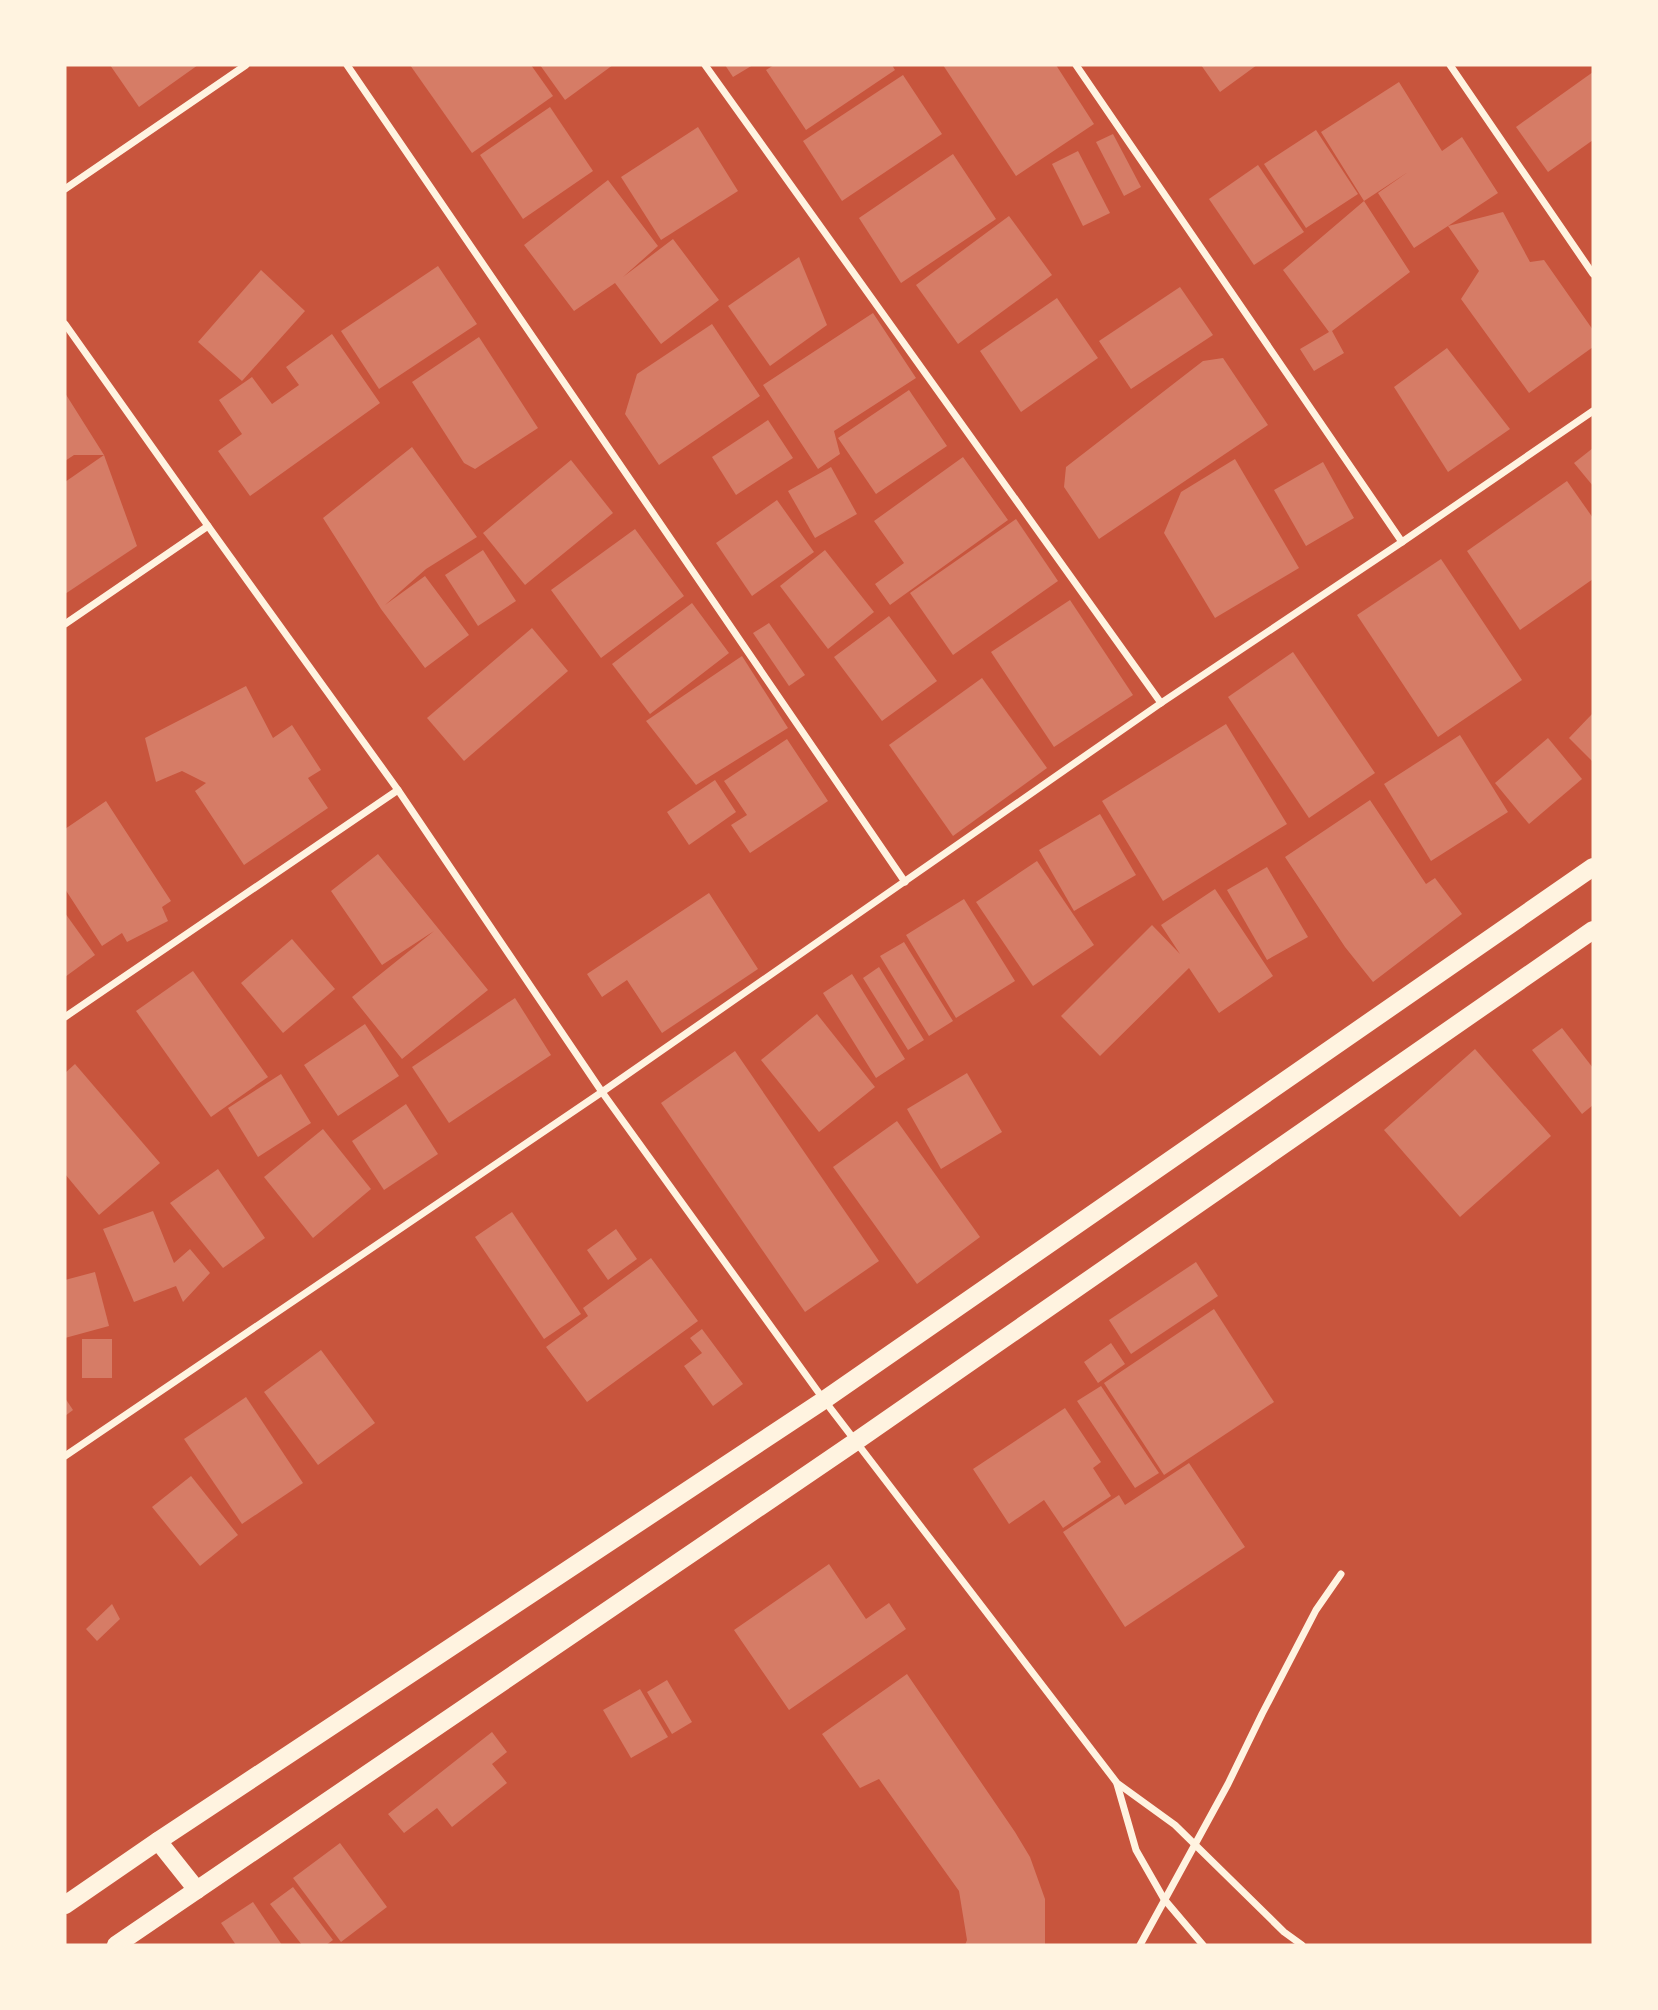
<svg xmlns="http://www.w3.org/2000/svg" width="1658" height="2010" font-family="Poppins,sans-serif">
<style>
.building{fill:#d67c66}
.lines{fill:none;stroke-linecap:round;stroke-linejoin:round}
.minor{stroke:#fff3e0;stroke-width:7}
.primary{stroke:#fff3e0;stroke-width:18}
</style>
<rect width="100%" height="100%" fill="#c8553d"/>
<g class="building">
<polygon points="110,65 198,65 139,107"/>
<polygon points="410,65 531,65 553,96 472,153"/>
<polygon points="540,65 613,65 565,100"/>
<polygon points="725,65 753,65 733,77"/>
<polygon points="774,65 892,65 895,70 806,130 766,70"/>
<polygon points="943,65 1056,65 1094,124 1016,176"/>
<polygon points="1201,65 1257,65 1220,92"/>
<polygon points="1593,72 1593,140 1548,172 1516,127"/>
<polygon points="903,75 942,134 842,201 803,141"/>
<polygon points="1399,82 1442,151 1462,137 1498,193 1448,226 1503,212 1530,262 1544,260 1593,330 1593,347 1529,393 1461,299 1479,271 1448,226 1414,248 1378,193 1408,172 1364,201 1321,132"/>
<polygon points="550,107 593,171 523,219 480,155"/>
<polygon points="698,127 738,191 661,240 621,177"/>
<polygon points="1316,130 1358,194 1306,228 1264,164"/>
<polygon points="1113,134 1141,187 1124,196 1096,142"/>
<polygon points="1078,151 1110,213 1083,226 1052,164"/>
<polygon points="953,154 996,219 901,283 859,218"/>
<polygon points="1258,165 1304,232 1254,265 1209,199"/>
<polygon points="608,180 658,246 623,277 673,239 719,300 661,344 615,283 574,311 524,245"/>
<polygon points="1364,201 1410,272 1332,331 1344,353 1314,371 1300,349 1329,332 1283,270"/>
<polygon points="1009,216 1052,275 958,344 916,285"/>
<polygon points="799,257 827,325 770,366 728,306"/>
<polygon points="438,266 477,324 379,389 341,331"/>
<polygon points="261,270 305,311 242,381 198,342"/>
<polygon points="1180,287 1213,335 1131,389 1099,341"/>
<polygon points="1057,298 1098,358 1021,412 980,351"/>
<polygon points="873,313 916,378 834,431 840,454 818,469 763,385"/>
<polygon points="712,324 760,396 659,465 625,414 637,374"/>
<polygon points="332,334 380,403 250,496 218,451 242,434 219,400 252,377 272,404 299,385 286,367"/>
<polygon points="479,337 538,428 475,469 464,463 412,382"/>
<polygon points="1447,348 1510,429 1448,472 1394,387"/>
<polygon points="1223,358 1268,425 1099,539 1064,487 1066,467 1203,361"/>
<polygon points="909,390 947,446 876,494 838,438"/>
<polygon points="65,393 104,455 74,455 65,461"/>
<polygon points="768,420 793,458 736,495 712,457"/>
<polygon points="412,447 477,537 426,569 385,605 425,576 469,635 425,668 381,609 323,518"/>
<polygon points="1593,448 1593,486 1574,463"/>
<polygon points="104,455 137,546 65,594 65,482"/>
<polygon points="963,457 1008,520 890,605 875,584 904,563 874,521"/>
<polygon points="1235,459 1299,568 1215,618 1164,533 1181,492"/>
<polygon points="571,460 613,513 525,585 483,533"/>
<polygon points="1323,462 1354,518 1306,546 1274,490"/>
<polygon points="831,467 857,514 815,538 788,491"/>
<polygon points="1567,481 1593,518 1593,579 1520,630 1467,551"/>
<polygon points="777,500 814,552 752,596 716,543"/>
<polygon points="1016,519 1058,581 953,655 910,593"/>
<polygon points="635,529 684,596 601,658 551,590"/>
<polygon points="483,550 516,601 478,626 445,575"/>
<polygon points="825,550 874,612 828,649 780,586"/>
<polygon points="1441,559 1522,680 1438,737 1357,615"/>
<polygon points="1070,600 1133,695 1054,747 991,652"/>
<polygon points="692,603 729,653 650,714 612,664"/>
<polygon points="889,616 937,681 882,721 834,657"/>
<polygon points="769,623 805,675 789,686 753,633"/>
<polygon points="532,628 568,671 464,761 427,718"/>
<polygon points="1293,652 1375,773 1309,818 1228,697"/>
<polygon points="742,656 788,728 696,785 646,721"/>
<polygon points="982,678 1047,768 953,836 889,745"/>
<polygon points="246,686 273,738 292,725 321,770 308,778 328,808 244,865 195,791 206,783 182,771 156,782 145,738"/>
<polygon points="1593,713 1593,762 1569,738"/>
<polygon points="1226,724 1287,824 1163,901 1102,801"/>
<polygon points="1460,735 1508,812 1431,861 1384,784"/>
<polygon points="1548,738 1582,779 1529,824 1495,783"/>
<polygon points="787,739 828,801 750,853 731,825 747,815 724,781"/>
<polygon points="715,780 736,812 689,845 667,812"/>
<polygon points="1370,800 1426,884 1435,878 1462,914 1373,982 1345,947 1285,857"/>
<polygon points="106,801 171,901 162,907 168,921 127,942 122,933 102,946 65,889 65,829"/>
<polygon points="1100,814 1136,875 1074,911 1039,850"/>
<polygon points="378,854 488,990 402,1059 352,997 434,931 382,965 331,891"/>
<polygon points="1037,861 1094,945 1033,986 976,902"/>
<polygon points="1267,867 1308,937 1267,960 1227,890"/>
<polygon points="1215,889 1273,976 1219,1013 1189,968 1100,1056 1061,1016 1152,925 1180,954 1161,925"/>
<polygon points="709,893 758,969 662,1033 627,980 602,997 587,974"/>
<polygon points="964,899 1015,981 956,1018 906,935"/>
<polygon points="65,913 95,955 65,977"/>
<polygon points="292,939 335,989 283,1033 241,983"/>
<polygon points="904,942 953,1021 929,1036 880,956"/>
<polygon points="879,967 924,1040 908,1050 863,978"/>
<polygon points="193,971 268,1077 211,1117 136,1011"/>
<polygon points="852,974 905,1059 876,1078 823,993"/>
<polygon points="515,998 551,1055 449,1123 412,1067"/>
<polygon points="817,1014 875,1087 819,1132 761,1060"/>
<polygon points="365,1024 399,1076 338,1116 304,1065"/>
<polygon points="1562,1028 1593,1068 1593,1105 1582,1114 1532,1050"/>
<polygon points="1475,1049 1551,1136 1460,1217 1384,1130"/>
<polygon points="735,1051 879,1261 805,1312 661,1103"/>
<polygon points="75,1064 160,1163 99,1215 65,1174 65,1073"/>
<polygon points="967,1073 1002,1132 941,1169 907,1109"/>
<polygon points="281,1074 311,1123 258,1157 228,1108"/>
<polygon points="406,1104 438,1154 384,1190 352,1141"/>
<polygon points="897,1121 980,1237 917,1284 833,1167"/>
<polygon points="323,1129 371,1189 313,1238 264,1177"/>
<polygon points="218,1169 265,1238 223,1268 170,1203"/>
<polygon points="153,1211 174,1263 190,1249 210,1273 183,1302 176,1286 134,1302 103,1229"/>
<polygon points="512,1212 581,1314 544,1339 475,1237"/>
<polygon points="616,1229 637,1259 608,1280 587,1250"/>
<polygon points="651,1258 698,1321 587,1402 546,1347 588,1316 583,1308"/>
<polygon points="1196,1262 1218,1296 1131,1354 1109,1320"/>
<polygon points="95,1272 109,1326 65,1338 65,1280"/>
<polygon points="1214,1309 1274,1402 1164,1475 1104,1383"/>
<polygon points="702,1329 743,1384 713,1406 684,1366 702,1353 690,1338"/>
<rect x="82" y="1339" width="30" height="39"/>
<polygon points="1111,1343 1125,1364 1098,1383 1084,1362"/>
<polygon points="321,1350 375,1423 318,1465 264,1392"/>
<polygon points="1101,1386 1159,1473 1135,1488 1077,1401"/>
<polygon points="246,1397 303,1483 242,1524 184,1439"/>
<polygon points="65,1398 73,1410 65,1416"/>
<polygon points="1065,1408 1101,1462 1093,1468 1111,1496 1063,1528 1044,1500 1009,1524 973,1469"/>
<polygon points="1189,1463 1245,1547 1125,1627 1063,1532 1119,1495 1125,1505"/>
<polygon points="191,1476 238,1535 200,1566 152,1507"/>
<polygon points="829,1564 866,1619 889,1603 906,1629 789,1710 734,1630"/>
<polygon points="112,1604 120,1619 97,1641 86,1629"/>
<polygon points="907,1674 1015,1832 1030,1857 1045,1899 1045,1945 965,1945 967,1940 959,1891 879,1779 860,1788 822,1734"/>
<polygon points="667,1680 692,1722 672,1734 647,1692"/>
<polygon points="640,1689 668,1737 631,1758 603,1710"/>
<polygon points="492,1732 507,1752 492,1764 507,1783 452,1827 437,1808 404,1833 388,1814"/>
<polygon points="340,1843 387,1907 341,1942 293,1878"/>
<polygon points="293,1887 333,1940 326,1945 302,1945 270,1904"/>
<polygon points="253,1902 282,1945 236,1945 221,1923"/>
</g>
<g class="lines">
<g class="minor">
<polyline points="347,65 905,882"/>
<polyline points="705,65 1161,703"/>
<polyline points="1076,65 1402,542"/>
<polyline points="1450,65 1593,274"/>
<polyline points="65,189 246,65"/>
<polyline points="65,324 208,526 398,790 602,1092 824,1400 1117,1783 1175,1825 1284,1932 1302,1945"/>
<polyline points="65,624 208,526"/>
<polyline points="65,1017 398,790"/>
<polyline points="65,1456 602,1092 1161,703 1402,542 1593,411"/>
<polyline points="1117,1784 1136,1850 1164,1899 1203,1945"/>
<polyline points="1140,1945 1228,1784 1262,1714 1316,1610 1341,1574"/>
</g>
<g class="primary">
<polyline points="158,1841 197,1890"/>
<polyline points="65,1905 158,1841 824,1400 1593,867"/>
<polyline points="116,1945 855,1442 1593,930"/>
</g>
</g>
<rect width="1658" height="2010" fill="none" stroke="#fff3e0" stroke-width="133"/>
</svg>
